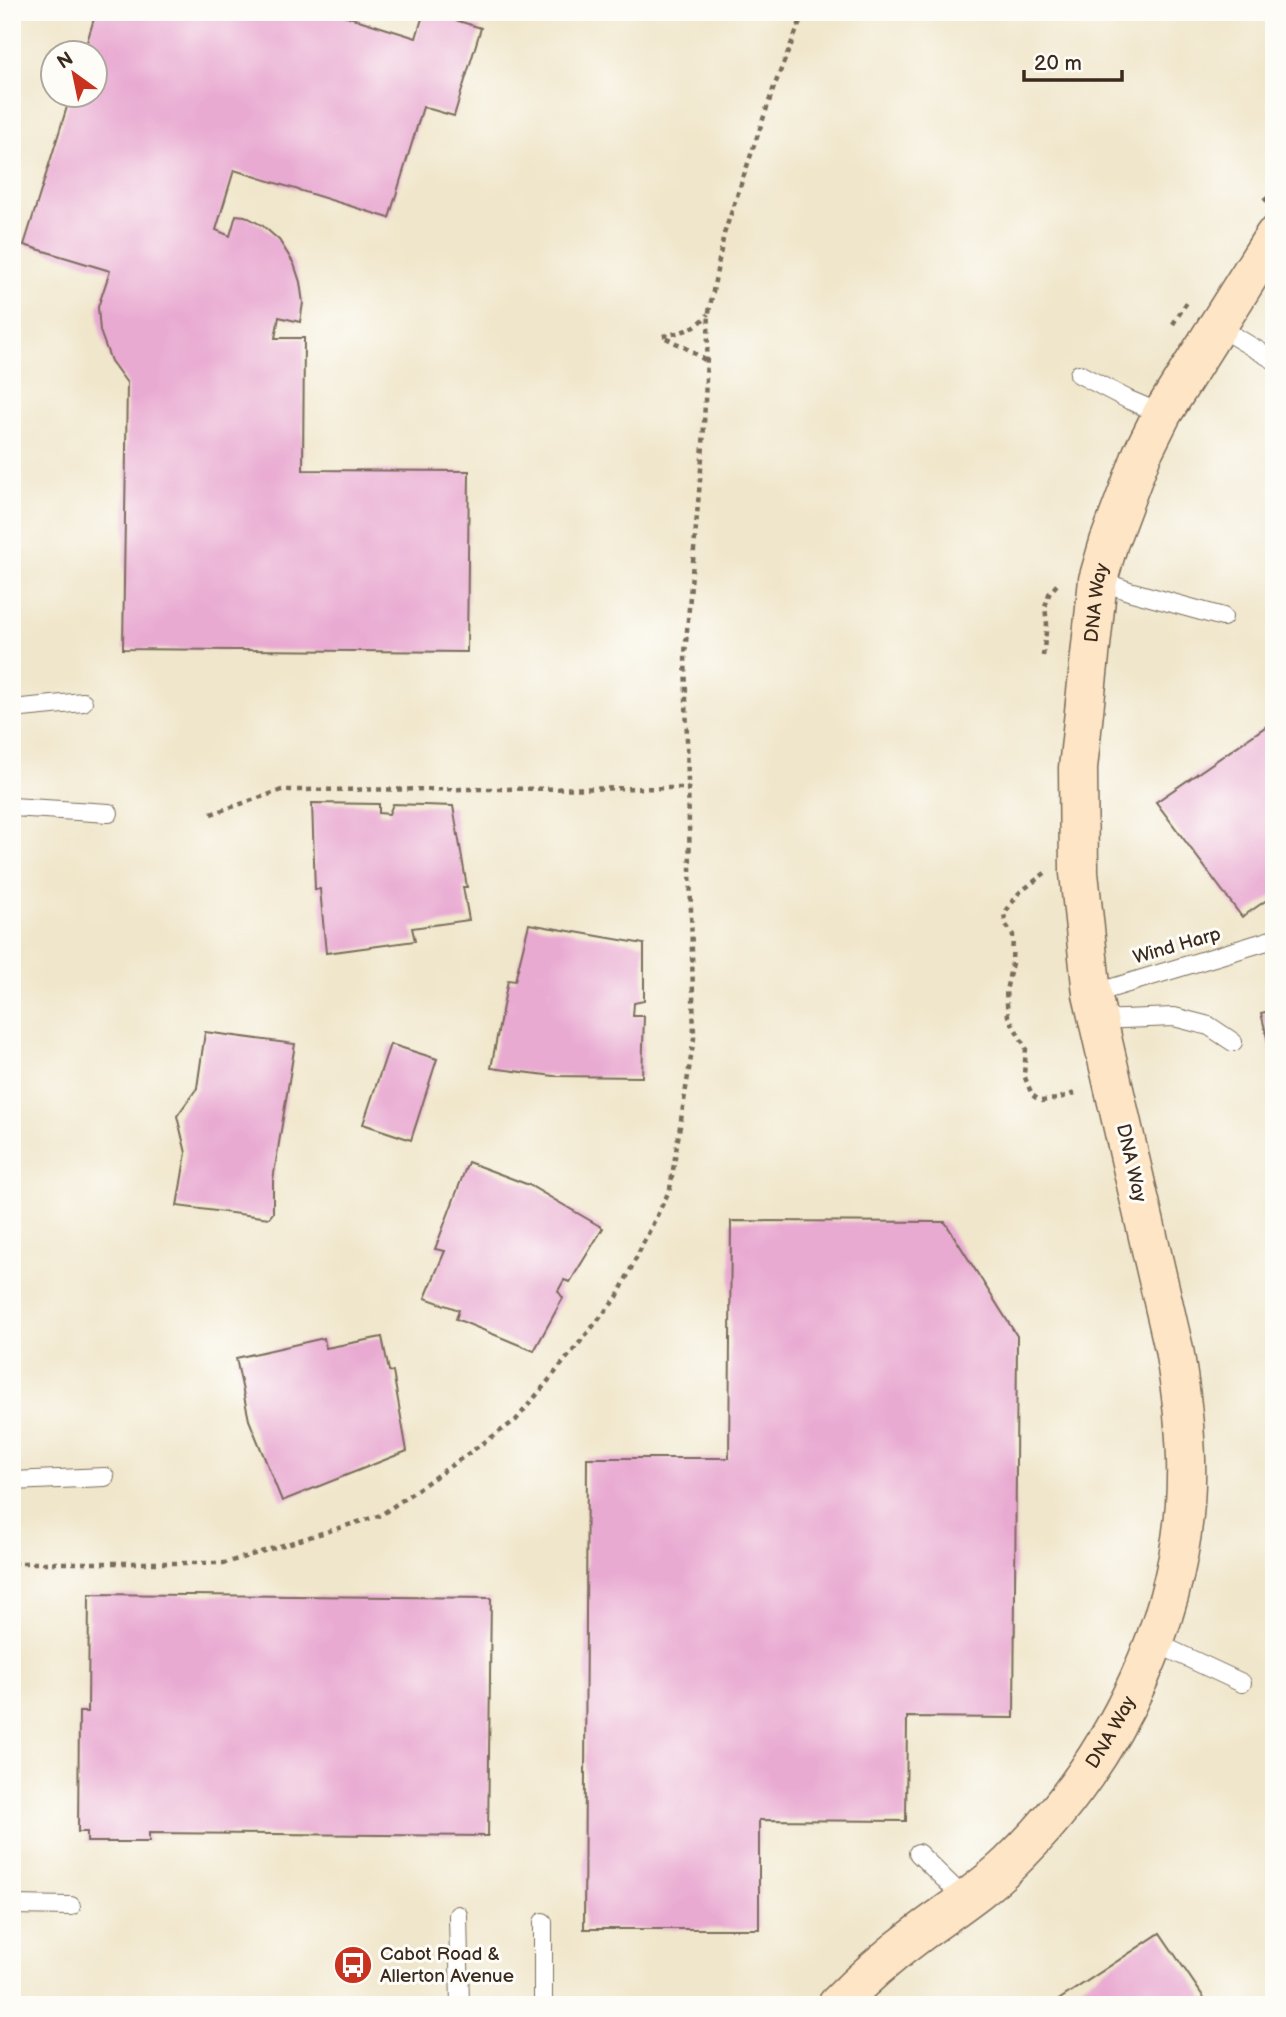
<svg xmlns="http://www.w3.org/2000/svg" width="1286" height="2017" font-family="'Balsamiq Sans',sans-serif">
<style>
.building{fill:#e9aad2}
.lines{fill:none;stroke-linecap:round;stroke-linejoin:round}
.service-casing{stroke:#7a6c5b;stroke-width:20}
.secondary-casing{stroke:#7a6c5b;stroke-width:41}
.path{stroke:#7a6c5b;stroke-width:4.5;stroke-dasharray:5 5;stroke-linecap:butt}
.service{stroke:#fff;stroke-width:18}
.secondary{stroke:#fde5c5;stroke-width:38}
.labels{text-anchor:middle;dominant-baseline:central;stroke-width:6;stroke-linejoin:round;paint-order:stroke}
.street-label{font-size:19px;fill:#3b2a1e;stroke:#fdfcf7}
.poi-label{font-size:19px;fill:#3b2a1e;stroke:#fdfcf7;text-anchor:start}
</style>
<rect width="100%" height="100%" fill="#fdfcf7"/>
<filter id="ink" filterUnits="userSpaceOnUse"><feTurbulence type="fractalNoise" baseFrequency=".0143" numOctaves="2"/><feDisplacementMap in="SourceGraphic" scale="14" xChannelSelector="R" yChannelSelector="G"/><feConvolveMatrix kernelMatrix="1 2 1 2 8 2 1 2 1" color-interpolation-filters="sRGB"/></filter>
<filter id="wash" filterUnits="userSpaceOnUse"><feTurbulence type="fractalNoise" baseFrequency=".00686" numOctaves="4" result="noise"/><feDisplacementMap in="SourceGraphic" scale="28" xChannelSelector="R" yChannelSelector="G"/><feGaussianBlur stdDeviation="1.57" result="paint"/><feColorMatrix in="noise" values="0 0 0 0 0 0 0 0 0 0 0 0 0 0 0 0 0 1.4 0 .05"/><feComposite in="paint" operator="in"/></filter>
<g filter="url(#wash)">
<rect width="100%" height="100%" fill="#f0e6cb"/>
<g id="blocks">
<g class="building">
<polygon points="96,12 333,12 416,38 424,12 430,12 481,28 454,116 423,107 389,218 234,170 216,230 230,236 236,215 245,216 263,226 279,240 294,264 300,282 303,303 300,322 279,317 275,338 304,338 303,470 469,471 467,652 123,649 127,383 111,361 100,331 98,307 110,271 24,245 71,94 94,94 94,52 84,52"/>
<polygon points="1274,721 1274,895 1242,917 1156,802"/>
<polygon points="312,803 379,804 379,813 389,814 393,804 453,806 467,887 463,887 469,920 412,928 415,941 326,953 320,889 315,890"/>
<polygon points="529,924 644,944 644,1001 634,1003 633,1016 644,1016 642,1077 554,1076 491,1068 508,980 515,981"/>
<polygon points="1274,1010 1274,1062 1273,1062 1261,1013"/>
<polygon points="205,1032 295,1044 273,1180 273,1213 269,1218 177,1206 186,1153 177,1116 197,1088"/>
<polygon points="390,1044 437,1059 411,1140 363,1124"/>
<polygon points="468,1162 529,1185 603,1228 570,1282 564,1280 558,1291 563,1298 534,1351 456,1319 459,1310 425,1298 445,1251 435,1249"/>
<polygon points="731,1221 945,1222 1017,1336 1014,1718 907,1717 906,1821 759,1820 759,1929 584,1929 587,1458 729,1458"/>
<polygon points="382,1337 389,1371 393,1372 407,1451 282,1501 249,1420 236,1358 324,1338 326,1348"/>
<polygon points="89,1594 491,1598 488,1836 149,1833 149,1842 87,1842 87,1832 78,1832 79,1712 88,1712"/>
<polygon points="1160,1933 1209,2005 1051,2005"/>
</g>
</g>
</g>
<g filter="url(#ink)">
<use href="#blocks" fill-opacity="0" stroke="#7a6c5b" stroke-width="2"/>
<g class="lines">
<g class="service-casing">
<g id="service">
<polyline points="1271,12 1274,16"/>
<polyline points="1217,326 1274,360"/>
<polyline points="1079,374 1129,400 1162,414"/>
<polyline points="1098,580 1129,591 1223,617"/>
<polyline points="12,709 83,702"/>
<polyline points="12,807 109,813"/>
<polyline points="1092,994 1274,939"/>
<polyline points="1098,1020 1174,1017 1209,1026 1233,1042"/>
<polyline points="12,1481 105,1477"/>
<polyline points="1154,1642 1242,1683"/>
<polyline points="918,1853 966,1900"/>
<polyline points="12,1905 71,1906"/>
<polyline points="458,1915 460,2005"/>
<polyline points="543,1922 543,2005"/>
</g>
</g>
<g class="secondary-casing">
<g id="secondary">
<path id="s1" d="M 837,2005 C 863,1978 891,1954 921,1932 C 951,1910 982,1890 1009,1864 C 1115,1762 1190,1609 1186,1459 C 1185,1422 1180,1385 1174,1349 L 1092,994 L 1079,873 L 1078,768 L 1098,580 L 1109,542 L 1142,454 L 1162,414 L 1274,236"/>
</g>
</g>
<g class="path">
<polyline points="1264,201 1274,192"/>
<polyline points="1173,324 1189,299"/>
<path d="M 705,360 L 686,348 L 662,336 C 680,333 697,329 708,314"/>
<polyline points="1043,656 1047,624 1045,607 1049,594 1060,581"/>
<polyline points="211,814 282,790 688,788"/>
<polyline points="1045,873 1019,893 1004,914 1006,925 1013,935 1012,963 1006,991 1008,1016 1026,1048 1024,1075 1032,1095 1041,1101 1057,1099 1078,1092"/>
<polyline points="12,1563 225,1563 381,1515 516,1420 617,1297 670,1189 694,1038 685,654 703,446 709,312 724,234 774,87 804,12"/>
</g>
<use href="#service" class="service"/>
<use href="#secondary" class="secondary"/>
</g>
</g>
<defs>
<g id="bus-disc" transform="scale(2.0125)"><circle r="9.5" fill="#c8321e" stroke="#fdfcf7"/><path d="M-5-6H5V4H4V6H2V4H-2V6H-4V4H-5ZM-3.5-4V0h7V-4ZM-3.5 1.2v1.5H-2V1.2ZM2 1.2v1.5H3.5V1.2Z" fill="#fff"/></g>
</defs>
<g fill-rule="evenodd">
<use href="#bus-disc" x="353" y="1965"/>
</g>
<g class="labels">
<g class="street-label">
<text stroke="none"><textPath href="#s1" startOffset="1545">DNA Way</textPath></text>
<text transform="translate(1177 946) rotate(-16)">Wind Harp</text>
<text transform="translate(1131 1163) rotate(77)">DNA Way</text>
<text stroke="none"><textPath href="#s1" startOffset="390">DNA Way</textPath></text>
</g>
<g class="poi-label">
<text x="380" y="1954">Cabot Road &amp;<tspan x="380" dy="22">Allerton Avenue</tspan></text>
</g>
</g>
<rect width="1286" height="2017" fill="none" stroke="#fdfcf7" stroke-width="42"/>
<g transform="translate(74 74) rotate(327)"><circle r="33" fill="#fdfcf7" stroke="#afa8a0" stroke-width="2"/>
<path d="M0-5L12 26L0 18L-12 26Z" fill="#c8321e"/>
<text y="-10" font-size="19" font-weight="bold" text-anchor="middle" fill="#3b2a1e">N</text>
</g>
<path d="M1024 70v10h98v-10" fill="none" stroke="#3b2a1e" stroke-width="3.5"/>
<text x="1034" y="70" font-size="21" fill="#3b2a1e" stroke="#fdfcf7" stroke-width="5" paint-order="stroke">20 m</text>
</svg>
